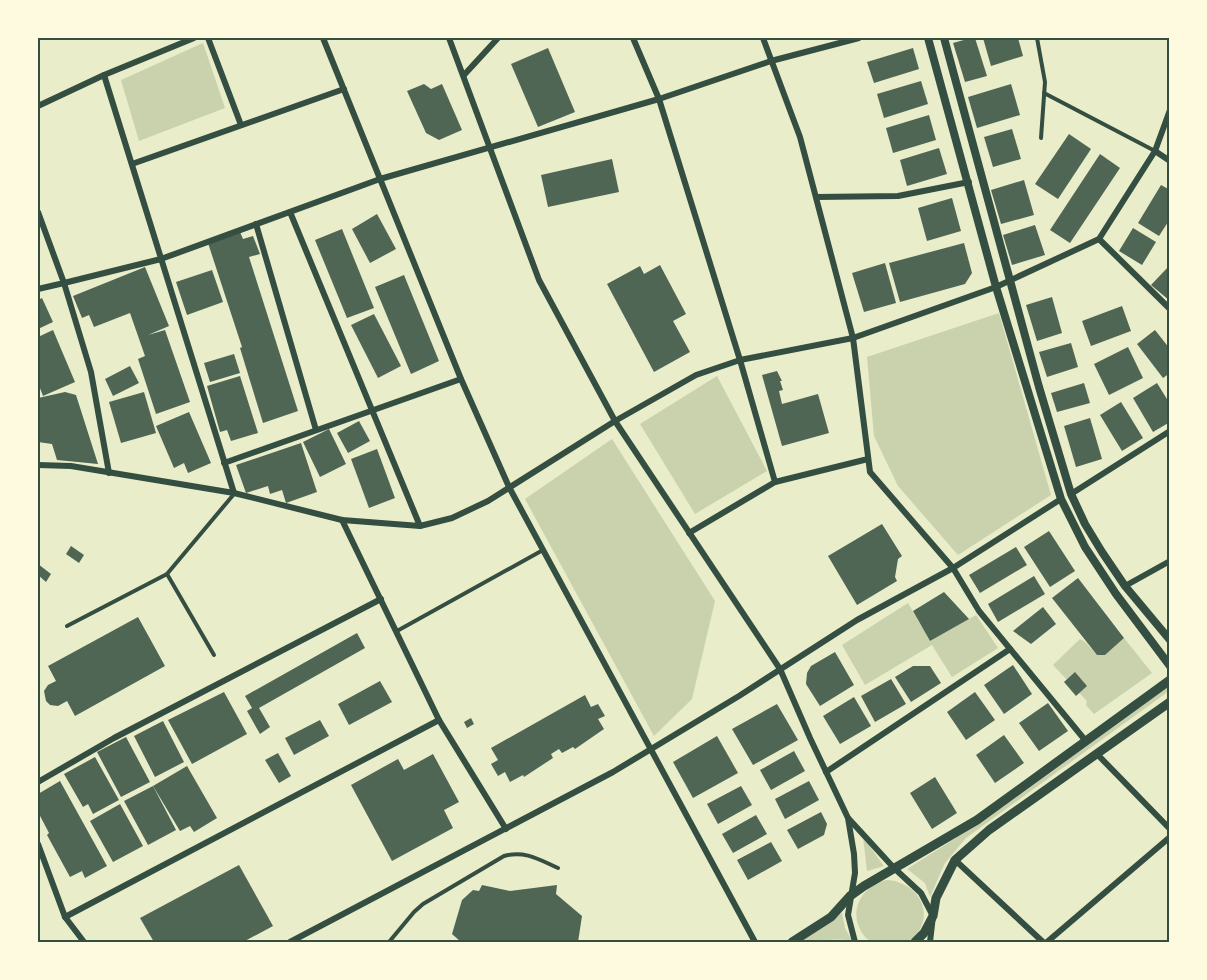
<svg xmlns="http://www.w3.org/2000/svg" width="1207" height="980" font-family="Helvetica,sans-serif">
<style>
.green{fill:#cad2ad}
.building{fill:#4f6655}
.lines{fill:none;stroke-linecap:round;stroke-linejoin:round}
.service{stroke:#344e41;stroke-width:4}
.minor{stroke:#344e41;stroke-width:6}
.tertiary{stroke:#344e41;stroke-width:8}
.secondary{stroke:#344e41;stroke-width:9}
.neatline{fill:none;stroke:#344e41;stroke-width:2}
</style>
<rect width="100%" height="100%" fill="#e9edc9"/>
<g class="green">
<polygon points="203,43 225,108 139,141 121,80"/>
<polygon points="999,313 1051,495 958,555 898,486 874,436 867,357"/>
<polygon points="717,376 767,471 695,514 640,424"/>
<polygon points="612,439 715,601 692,699 654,736 525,499"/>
<polygon points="908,603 930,641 976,615 998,648 952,677 932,645 865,685 842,645"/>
<polygon points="1124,638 1152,673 1094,714 1086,705 1087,701 1053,665 1080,639 1085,642 1097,655 1105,655"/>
<polygon points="1169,686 1169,691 966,838 945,863 930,897 925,883 907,869 972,828 1098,735"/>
<polygon points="863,837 884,866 867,871"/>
<path d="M 887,880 C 912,881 934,906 919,931 C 913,941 906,942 896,942 C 889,942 878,944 872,942 C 867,940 862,934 860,929 C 849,906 865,885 887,880 Z"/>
<path d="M 842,913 L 845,928 L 852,941 C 834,937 818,942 800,942 Z"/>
</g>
<g class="building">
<polygon points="971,38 975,38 987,76 965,82 953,43"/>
<polygon points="983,38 1018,38 1023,56 991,66"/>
<polygon points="548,48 575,112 538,127 511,64"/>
<polygon points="913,48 919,69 874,83 867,62"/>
<polygon points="921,81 928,104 884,118 877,94"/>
<polygon points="424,84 431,89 442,84 462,130 439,140 426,133 407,91"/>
<polygon points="1011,84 1020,115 977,128 968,97"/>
<polygon points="929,115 936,140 893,153 886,128"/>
<polygon points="1012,129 1021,159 993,167 984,137"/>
<polygon points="1069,134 1091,149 1058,199 1035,184"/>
<polygon points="939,148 947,174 907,186 900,160"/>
<polygon points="1100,154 1120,168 1070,243 1050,230"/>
<polygon points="612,159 619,192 548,207 541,175"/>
<polygon points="1024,180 1034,215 1001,224 991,190"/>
<polygon points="1161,185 1170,190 1170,219 1159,236 1138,223"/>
<polygon points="952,198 961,231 927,241 918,208"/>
<polygon points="377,214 396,249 370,263 352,229"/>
<polygon points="1035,225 1045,255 1012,265 1003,235"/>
<polygon points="1133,228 1156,242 1142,265 1119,251"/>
<polygon points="342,229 374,308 347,318 315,240"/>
<polygon points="240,232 243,239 253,236 260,254 249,257 298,411 263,423 240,348 242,347 208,243"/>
<polygon points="964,243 972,273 965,284 900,302 889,263"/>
<polygon points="885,263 896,303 864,312 852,273"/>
<polygon points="660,265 686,314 673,321 690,352 654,372 607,284 640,266 644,274"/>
<polygon points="1170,265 1170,301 1151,285"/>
<polygon points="145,267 169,326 148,335 165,330 190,402 156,414 138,359 145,356 130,313 94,327 89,315 82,318 73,296"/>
<polygon points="212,270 223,302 187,315 176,282"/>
<polygon points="404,275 439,361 411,374 375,287"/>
<polygon points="1052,297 1062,333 1037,341 1026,305"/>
<polygon points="42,298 53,322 38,329 38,300"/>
<polygon points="1122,306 1131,331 1091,346 1082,321"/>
<polygon points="374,314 401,366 378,378 351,325"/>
<polygon points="53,330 75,382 43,396 38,383 38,337"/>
<polygon points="1155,330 1170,349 1170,373 1163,378 1137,344"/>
<polygon points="1071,343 1078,367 1047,377 1039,352"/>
<polygon points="1128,347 1143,378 1109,395 1094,364"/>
<polygon points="234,354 240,373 210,382 204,363"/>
<polygon points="130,366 139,383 113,396 105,379"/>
<polygon points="777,371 782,381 780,381 783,390 779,391 782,404 818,394 829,433 782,446 762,375"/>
<polygon points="240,376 258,433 231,441 227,430 220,432 207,386"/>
<polygon points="1084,383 1090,403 1057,412 1051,393"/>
<polygon points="1157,383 1170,404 1170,422 1153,432 1133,398"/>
<polygon points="65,392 76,395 98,464 57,460 52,444 38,442 38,398"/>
<polygon points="144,392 156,433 121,443 109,402"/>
<polygon points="1121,402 1143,438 1122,451 1100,415"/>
<polygon points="189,412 211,463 188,473 184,463 174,468 156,426"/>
<polygon points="1090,418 1102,459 1076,467 1064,426"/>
<polygon points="359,421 370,441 348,453 337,433"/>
<polygon points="329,429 346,464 320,477 303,442"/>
<polygon points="301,443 317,492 286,503 282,490 270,494 268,486 246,493 236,465"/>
<polygon points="377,449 395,498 369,508 351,459"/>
<polygon points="882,524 902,556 898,559 895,577 897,581 857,605 828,556"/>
<polygon points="1049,531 1075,571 1050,587 1024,547"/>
<polygon points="71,546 84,555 79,563 66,554"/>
<polygon points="1016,547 1027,565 980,593 969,575"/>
<polygon points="38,564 51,574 46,582 38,575"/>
<polygon points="1034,576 1045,594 998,622 988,604"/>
<polygon points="1078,578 1124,638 1105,655 1097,655 1052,598"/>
<polygon points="944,592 969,619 930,641 913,611"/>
<polygon points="1043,607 1056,624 1031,644 1013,631"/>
<polygon points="138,617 165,666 75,716 67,701 58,706 50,705 46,701 44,691 48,685 56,681 48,666"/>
<polygon points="357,633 365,648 259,708 270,727 260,734 247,711 252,708 245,696"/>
<polygon points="835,652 854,685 820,706 806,684 807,673 811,666"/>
<polygon points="1013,665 1032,694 1004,714 984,685"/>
<polygon points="913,666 930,666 941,683 911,702 895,677"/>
<polygon points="1075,672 1087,686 1076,696 1064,682"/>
<polygon points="891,679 906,704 875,722 861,696"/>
<polygon points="380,681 392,702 349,725 338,704"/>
<polygon points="224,692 247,734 192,764 168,720"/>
<polygon points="975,692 995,720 966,740 947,712"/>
<polygon points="585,695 591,707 598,704 605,716 598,719 604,729 575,749 573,747 562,753 559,749 551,754 553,758 524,777 523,775 510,782 505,772 498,776 491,764 498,760 491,748"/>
<polygon points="854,697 871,726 840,744 823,716"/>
<polygon points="1048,703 1068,731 1039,751 1019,723"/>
<polygon points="777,704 798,740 753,765 732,729"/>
<polygon points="471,718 474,724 467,728 464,722"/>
<polygon points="320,720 329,736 294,755 285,738"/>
<polygon points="163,721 184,762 155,777 134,736"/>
<polygon points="1004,735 1024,763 995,783 976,755"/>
<polygon points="717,736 738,773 693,798 673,762"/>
<polygon points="126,737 150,782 121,797 97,752"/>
<polygon points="794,751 805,771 771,790 760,770"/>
<polygon points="278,753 291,776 279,783 265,760"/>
<polygon points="433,754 459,802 444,810 453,828 392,861 351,785 398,759 404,770"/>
<polygon points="95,757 119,800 93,814 88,804 83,807 64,774"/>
<polygon points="187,766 217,818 194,832 190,826 180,831 153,786"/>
<polygon points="935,777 957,813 932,829 910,793"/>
<polygon points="60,781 107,866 85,878 82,871 70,877 47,835 49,833 38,812 38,794"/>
<polygon points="809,781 819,800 785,819 775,799"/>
<polygon points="153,786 176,830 148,845 124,801"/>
<polygon points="741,786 752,805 718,824 707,804"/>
<polygon points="120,804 143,846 113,862 90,821"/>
<polygon points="821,812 827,824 824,835 798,849 787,830"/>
<polygon points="756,815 767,834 733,853 722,834"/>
<polygon points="771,842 782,861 748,880 737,860"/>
<polygon points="239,865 273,926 243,942 154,942 140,918"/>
<polygon points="482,885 510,891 557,885 556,894 582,916 578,942 461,942 452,934 462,900 473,890 479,891"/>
</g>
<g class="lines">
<g class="service">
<polyline points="1037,38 1045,82 1041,138"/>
<polyline points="1044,93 1155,151"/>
<polyline points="167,574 214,655"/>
<polyline points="67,626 167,574 234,494"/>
<polyline points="397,631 543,550"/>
<path d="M 389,942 L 414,912 L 423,904 L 504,856 C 525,850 540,860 558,868"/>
</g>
<g class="minor">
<polyline points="208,38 241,125"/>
<polyline points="323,38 461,379 509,487 755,942"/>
<polyline points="449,38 539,280 615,421 780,669 810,738 848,818 854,854 855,873 848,915 855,942"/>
<polyline points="633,38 659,99 740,360 775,482"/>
<polyline points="763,38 800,137 853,338 870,472 953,568 979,611 1085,740"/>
<polyline points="104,75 234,493"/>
<polyline points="464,75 498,38"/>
<polyline points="38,106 104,75 194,38"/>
<polyline points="1155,151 1170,161"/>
<polyline points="132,164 344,89"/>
<polyline points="817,197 898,196 969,182"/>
<polyline points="38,212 64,283 38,289"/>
<polyline points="290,212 420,526"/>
<polyline points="256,224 316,430"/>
<polyline points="1099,239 1170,309"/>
<polyline points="224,463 461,379"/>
<polyline points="38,465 71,466 234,493 342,520 420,526 452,518 488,501 615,421 696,375 740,360 853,338 996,287 1099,239 1155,151 1170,110"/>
<polyline points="109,473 91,372 64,283 161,259 380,179 659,99 771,61 859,38"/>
<polyline points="1071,494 1170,431"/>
<polyline points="689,533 775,482 868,459"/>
<polyline points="1125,586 1170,561"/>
<polyline points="439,720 506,829"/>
<polyline points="1096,753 1170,829"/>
<polyline points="826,772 1010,649"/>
<polyline points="38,782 114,738 381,599"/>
<polyline points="849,819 894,868 921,893 933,916 930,942"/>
<polyline points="38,844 65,917 84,942"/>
<polyline points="955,860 1043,942"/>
<polyline points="65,917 439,720 342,520"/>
<polyline points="290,942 613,772 739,696 857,620 953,568 1061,499"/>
<polyline points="1047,942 1170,837"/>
</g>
<g class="tertiary">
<polyline points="928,38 996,287 1061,499 1085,547 1116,594 1170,666"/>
<polyline points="944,38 1039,387 1071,494 1085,524 1102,552 1125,586 1170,640"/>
</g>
<g class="secondary">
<polyline points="792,942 831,917 850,896 864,886 977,820 1170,680"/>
<polyline points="915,942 924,933 933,916 936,898 955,860 989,830 1170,702"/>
</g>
</g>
<rect width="1207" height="980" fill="none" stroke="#fefae0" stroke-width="78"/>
<rect x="39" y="39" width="1129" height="902" class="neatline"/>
</svg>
